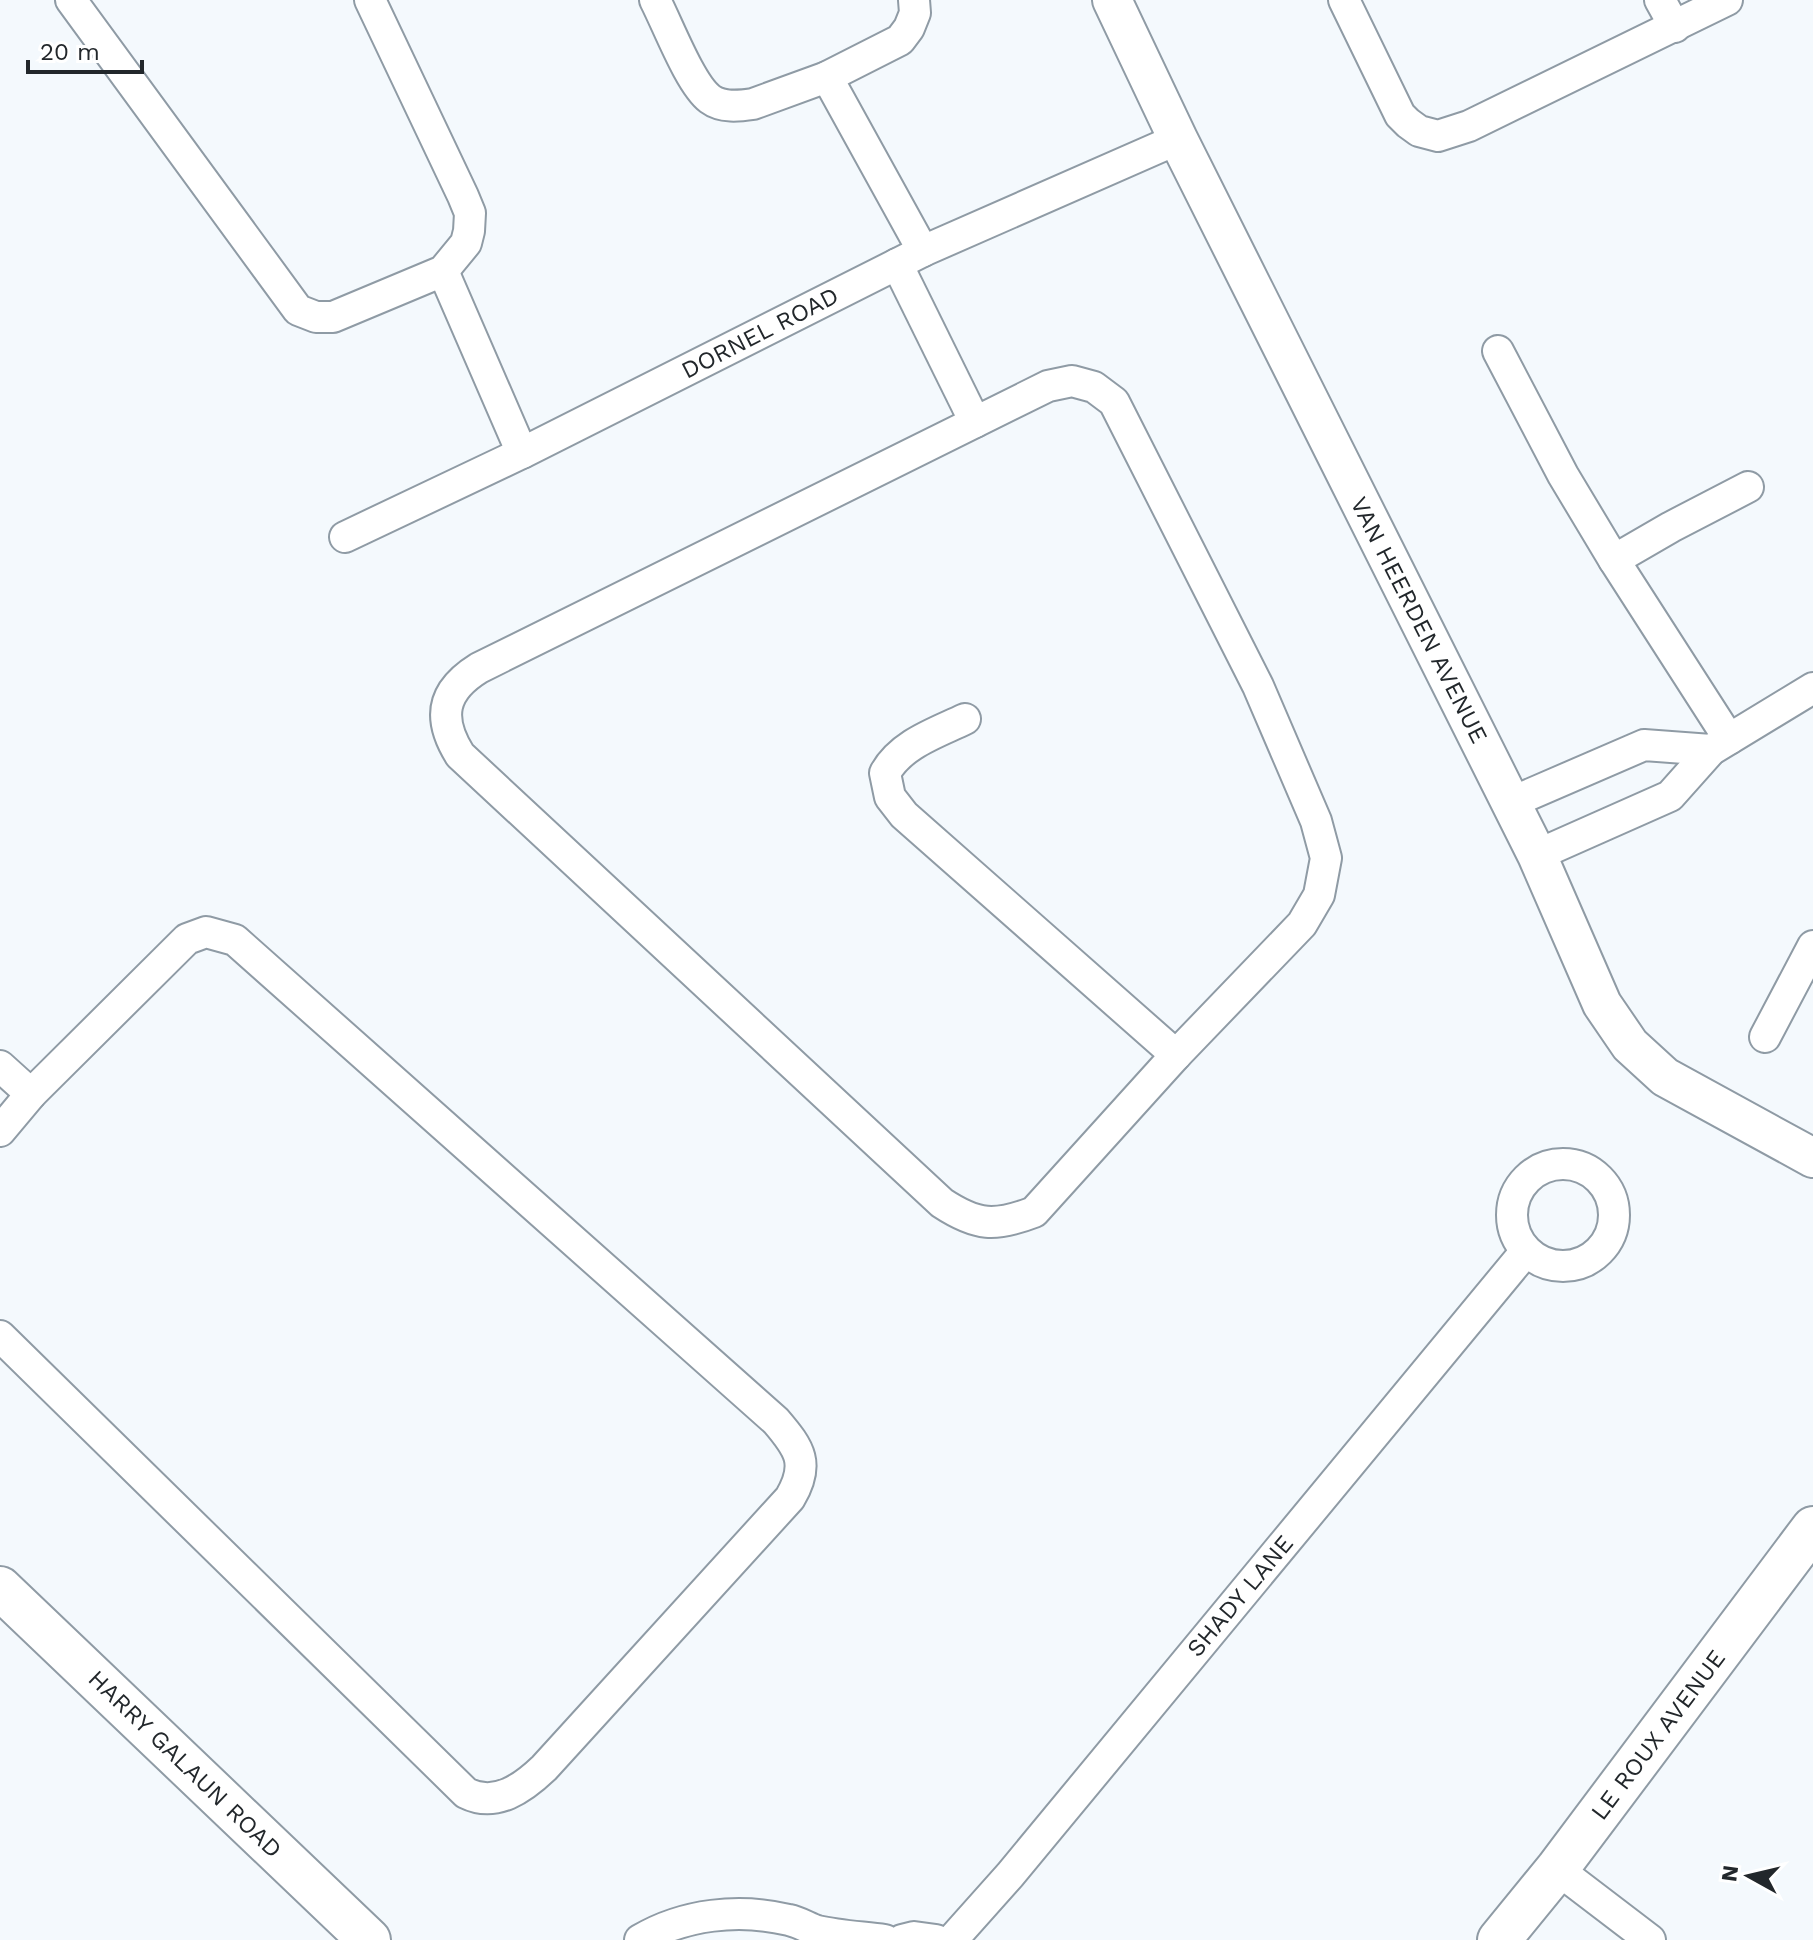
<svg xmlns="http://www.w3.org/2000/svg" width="1813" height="1940" font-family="'Work Sans',sans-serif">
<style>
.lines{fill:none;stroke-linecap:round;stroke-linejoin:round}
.minor-casing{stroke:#8f9ba5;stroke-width:34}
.tertiary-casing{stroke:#8f9ba5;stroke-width:42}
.secondary-casing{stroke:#8f9ba5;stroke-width:46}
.minor{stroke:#fff;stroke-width:30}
.tertiary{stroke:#fff;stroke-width:38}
.secondary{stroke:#fff;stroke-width:42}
.labels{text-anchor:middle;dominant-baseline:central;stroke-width:6;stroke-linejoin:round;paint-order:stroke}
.street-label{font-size:24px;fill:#22272b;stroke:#fff}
</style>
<rect width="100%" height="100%" fill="#f4f9fd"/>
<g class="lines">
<g class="minor-casing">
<g id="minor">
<polyline points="71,0 298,310 316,317 333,317 443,271 466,243 469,231 470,213 463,196 370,0"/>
<path d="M 655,0 C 668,25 690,84 710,99 C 722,108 739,106 753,104 L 827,77 L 900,40 L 909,28 L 915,13 L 914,0"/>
<polyline points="1344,0 1400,115 1408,123 1419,131 1438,136 1469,126 1727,0"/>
<polyline points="1660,0 1675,27"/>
<polyline points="827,77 923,251"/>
<polyline points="897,264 975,422"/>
<polyline points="443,271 522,453"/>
<polyline points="1498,351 1563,475 1614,560"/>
<path d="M 1072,381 L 1094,387 L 1114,402 L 1258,686 L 1316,821 L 1326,858 L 1319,895 L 1302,924 L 1176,1055 L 1034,1212 C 995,1227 977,1226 942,1203 L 460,755 C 437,718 442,691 479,668 L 1048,386 Z"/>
<polyline points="345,537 522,453 923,251 1178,139"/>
<path d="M 965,719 C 936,733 901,744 885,773 L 890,797 L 904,815 L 1176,1055"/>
<polyline points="1729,739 1614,560 1671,527 1748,487"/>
<polyline points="1510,803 1644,745 1711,750"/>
<polyline points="1537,855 1670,796 1711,750 1813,688"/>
<polyline points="1765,1037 1813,946"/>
<polyline points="0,1066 31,1094"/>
<path d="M 0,1131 L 31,1094 L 187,939 L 206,932 L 235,940 L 776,1421 C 800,1449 810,1464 790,1498 L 544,1768 C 523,1788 496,1808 466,1793 L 0,1336"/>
<circle cx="1563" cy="1215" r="51"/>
<polyline points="1557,1869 1650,1940"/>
<path d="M 640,1940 C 684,1914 739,1908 789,1920 C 799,1922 808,1928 817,1931 C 839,1936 862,1937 885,1940"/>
<polyline points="902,1940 914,1937 936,1940"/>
<polyline points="952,1940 1010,1875 1526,1251"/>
</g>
</g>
<g class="tertiary-casing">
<polyline id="tertiary" points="1112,0 1178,139 1537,855 1602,1004 1630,1045 1665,1077 1813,1158"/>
</g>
<g class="secondary-casing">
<g id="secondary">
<polyline points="0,1588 369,1940"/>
<polyline points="1499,1940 1557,1869 1813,1528"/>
</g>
</g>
<use href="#minor" class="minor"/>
<use href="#tertiary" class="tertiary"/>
<use href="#secondary" class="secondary"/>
</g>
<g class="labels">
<g class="street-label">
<text transform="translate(760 333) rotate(-27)">DORNEL ROAD</text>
<text transform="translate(1419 620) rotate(63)">VAN HEERDEN AVENUE</text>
<text transform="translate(1240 1596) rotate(-50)">SHADY LANE</text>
<text transform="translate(1658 1735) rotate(-53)">LE ROUX AVENUE</text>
<text transform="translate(185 1764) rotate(44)">HARRY GALAUN ROAD</text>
</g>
</g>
<g transform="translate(1749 1876) rotate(278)" stroke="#ffffff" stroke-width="6" paint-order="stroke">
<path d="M0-6L14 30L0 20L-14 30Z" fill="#22272b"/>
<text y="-12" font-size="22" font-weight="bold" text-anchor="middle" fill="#22272b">N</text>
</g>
<path d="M28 60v12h114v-12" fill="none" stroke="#22272b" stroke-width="4"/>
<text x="40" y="60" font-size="24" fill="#22272b" stroke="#ffffff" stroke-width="6" paint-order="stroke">20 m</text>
</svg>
